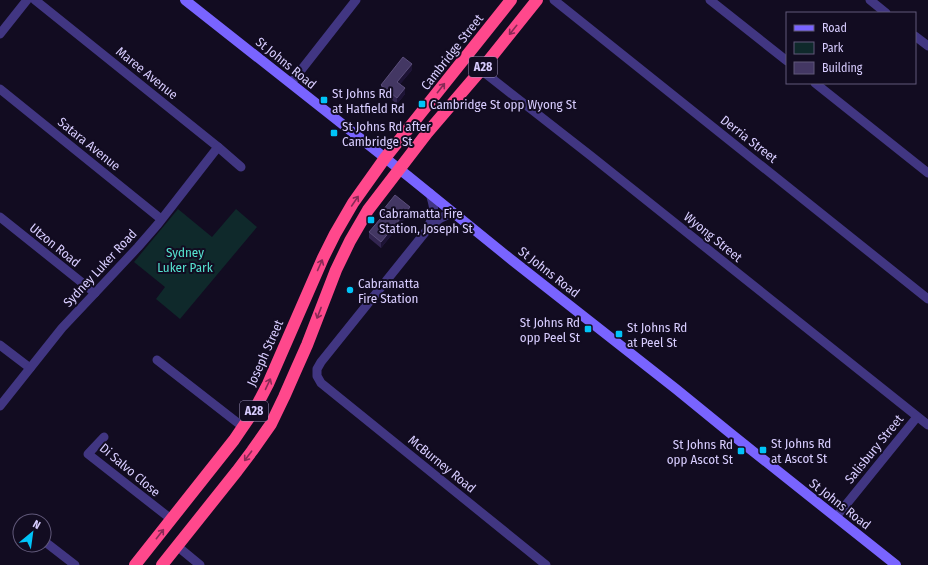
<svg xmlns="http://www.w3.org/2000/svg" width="928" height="565" font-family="'Fira Sans Condensed',sans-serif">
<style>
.green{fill:#0f292b}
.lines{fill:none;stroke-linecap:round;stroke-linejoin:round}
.street{stroke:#413682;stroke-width:9}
.secondary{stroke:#7964ff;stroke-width:10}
.highway{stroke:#ff488c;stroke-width:12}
.wall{fill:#322550}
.shaded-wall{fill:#1d1335}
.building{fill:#433763;stroke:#5b4e7b}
.oneway{stroke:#882a56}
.poi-dot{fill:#00c4f8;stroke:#120c21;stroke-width:1.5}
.labels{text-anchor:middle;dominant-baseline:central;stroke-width:4;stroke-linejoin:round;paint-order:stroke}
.shield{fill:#120c21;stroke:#9d93bc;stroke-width:1}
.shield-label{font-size:12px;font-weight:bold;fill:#d8cdff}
.street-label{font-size:13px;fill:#d8cdff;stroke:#120c21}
.poi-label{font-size:13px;fill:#d8cdff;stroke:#120c21;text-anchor:start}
.park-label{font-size:13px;fill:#55e2cf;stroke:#120c21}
</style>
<rect width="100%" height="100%" fill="#120c21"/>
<polygon class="green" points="178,209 212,237 236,209 257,227 180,319 156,299 165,287 134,262"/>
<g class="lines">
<g class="street">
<polyline points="35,0 218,147 241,167"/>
<polyline points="554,0 928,299"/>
<polyline points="710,0 787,61"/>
<polyline points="870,0 886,13"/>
<polyline points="0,34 27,0"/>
<polyline points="915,36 928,46"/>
<polyline points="481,70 591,156 928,425"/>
<polyline points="291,83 356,0"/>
<polyline points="815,83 928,173"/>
<polyline points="0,89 161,219"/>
<path d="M 455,213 C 442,215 436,221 427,230 L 321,362 L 317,369 L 317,376 L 321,383 L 546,565"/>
<polyline points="0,217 95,293"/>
<path d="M 429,225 C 436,210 434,208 430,193"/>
<polyline points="0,345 30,368"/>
<polyline points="157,360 243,427"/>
<polyline points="0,406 62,328 95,293 138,247 158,224 218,147"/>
<polyline points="104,437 88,454 171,519"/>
<polyline points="836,517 917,417"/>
<polyline points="44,541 75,565"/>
<polyline points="177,546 200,565"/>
</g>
<polyline class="secondary" points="185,0 408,176 513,261 676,389 730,433 896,565"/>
<g class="highway">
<polyline points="135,565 234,440 255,409 268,384 323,258 335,234 353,203 385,158 511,0"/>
<polyline points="162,565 237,471 252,451 271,424 284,397 295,372 307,345 336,270 350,241 368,210 427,133 481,70 537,0"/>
</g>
</g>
<g class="wall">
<polygon points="412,70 400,84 405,94 397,104 381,91 381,85"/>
<polygon points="383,210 410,212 381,248 369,238 369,232 383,215"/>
</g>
<g class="shaded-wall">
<polygon points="412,64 412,70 397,88 397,82"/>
<polygon points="405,88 405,94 397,104 397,98"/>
<polygon points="410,207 410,212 381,248 381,242"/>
</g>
<g class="building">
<polygon points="403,57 412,64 397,82 405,88 397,98 381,85"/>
<polygon points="395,195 410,207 381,242 369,232 386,212 383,210"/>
</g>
<defs><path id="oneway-shaft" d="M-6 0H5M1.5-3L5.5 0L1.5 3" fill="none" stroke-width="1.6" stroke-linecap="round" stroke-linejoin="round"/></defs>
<g class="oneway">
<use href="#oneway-shaft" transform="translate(513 30) rotate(129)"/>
<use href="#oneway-shaft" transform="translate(441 88) rotate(-52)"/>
<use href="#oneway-shaft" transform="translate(355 201) rotate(-56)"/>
<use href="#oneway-shaft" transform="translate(320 265) rotate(-66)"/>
<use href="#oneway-shaft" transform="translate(319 313) rotate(111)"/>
<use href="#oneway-shaft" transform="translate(268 384) rotate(-65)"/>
<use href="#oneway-shaft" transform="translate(248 456) rotate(127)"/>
<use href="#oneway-shaft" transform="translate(160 534) rotate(-52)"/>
</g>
<g class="poi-dot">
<rect x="320" y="96" width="8" height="8" rx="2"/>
<rect x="418" y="100" width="8" height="8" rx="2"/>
<rect x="330" y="129" width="8" height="8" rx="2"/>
<rect x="367" y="216" width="8" height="8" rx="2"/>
<circle cx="350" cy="290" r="4"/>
<rect x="584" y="325" width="8" height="8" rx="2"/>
<rect x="615" y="330" width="8" height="8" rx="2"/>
<rect x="759" y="446" width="8" height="8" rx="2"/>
<rect x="737" y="447" width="8" height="8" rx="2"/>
</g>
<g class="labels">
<g class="shield">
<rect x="469" y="57" width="28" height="20" rx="3"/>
<rect x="240" y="401" width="28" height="20" rx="3"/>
</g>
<g class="shield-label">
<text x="483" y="67">A28</text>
<text x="254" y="411">A28</text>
</g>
<g class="street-label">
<text transform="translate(452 52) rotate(-52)">Cambridge Street</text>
<text transform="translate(286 63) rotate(39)">St Johns Road</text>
<text transform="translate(147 73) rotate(39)">Maree Avenue</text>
<text transform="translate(749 139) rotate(38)">Derria Street</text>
<text transform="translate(89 144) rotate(39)">Satara Avenue</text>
<text transform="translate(713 237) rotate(39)">Wyong Street</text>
<text transform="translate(55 245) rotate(39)">Utzon Road</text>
<text transform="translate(100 268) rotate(-47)">Sydney Luker Road</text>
<text transform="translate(549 272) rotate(38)">St Johns Road</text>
<text transform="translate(265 353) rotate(-66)">Joseph Street</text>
<text transform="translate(874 449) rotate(-51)">Salisbury Street</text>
<text transform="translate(442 464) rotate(39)">McBurney Road</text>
<text transform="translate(130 470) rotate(40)">Di Salvo Close</text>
<text transform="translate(840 504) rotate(38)">St Johns Road</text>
</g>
<g class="poi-label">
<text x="332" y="93">St Johns Rd<tspan x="332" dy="15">at Hatfield Rd</tspan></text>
<text x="430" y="104">Cambridge St opp Wyong St</text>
<text x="342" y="126">St Johns Rd after<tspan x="342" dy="15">Cambridge St</tspan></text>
<text x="379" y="213">Cabramatta Fire<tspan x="379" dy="15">Station, Joseph St</tspan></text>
<text x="358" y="283">Cabramatta<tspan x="358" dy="15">Fire Station</tspan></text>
<text x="580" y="322" text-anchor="end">St Johns Rd<tspan x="580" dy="15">opp Peel St</tspan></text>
<text x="627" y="327">St Johns Rd<tspan x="627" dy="15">at Peel St</tspan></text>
<text x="771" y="443">St Johns Rd<tspan x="771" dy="15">at Ascot St</tspan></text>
<text x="733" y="444" text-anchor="end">St Johns Rd<tspan x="733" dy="15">opp Ascot St</tspan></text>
</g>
<g class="park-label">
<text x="185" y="252">Sydney<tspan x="185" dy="15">Luker Park</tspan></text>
</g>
</g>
<rect x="786" y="12" width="130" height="72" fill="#120c21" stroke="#61597a"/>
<rect x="794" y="25" width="20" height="6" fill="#7964ff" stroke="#61597a"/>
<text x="822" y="32" font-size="12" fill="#d8cdff">Road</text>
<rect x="794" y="42" width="20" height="12" fill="#0f292b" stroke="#61597a"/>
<text x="822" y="52" font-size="12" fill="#d8cdff">Park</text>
<rect x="794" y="62" width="20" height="12" fill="#433763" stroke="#61597a"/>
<text x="822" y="72" font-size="12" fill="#d8cdff">Building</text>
<g transform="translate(32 533) rotate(29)"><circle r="19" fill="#120c21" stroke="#61597a"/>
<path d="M0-3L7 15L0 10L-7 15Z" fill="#00c4f8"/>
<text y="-6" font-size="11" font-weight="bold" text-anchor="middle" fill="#d8cdff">N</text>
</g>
</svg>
